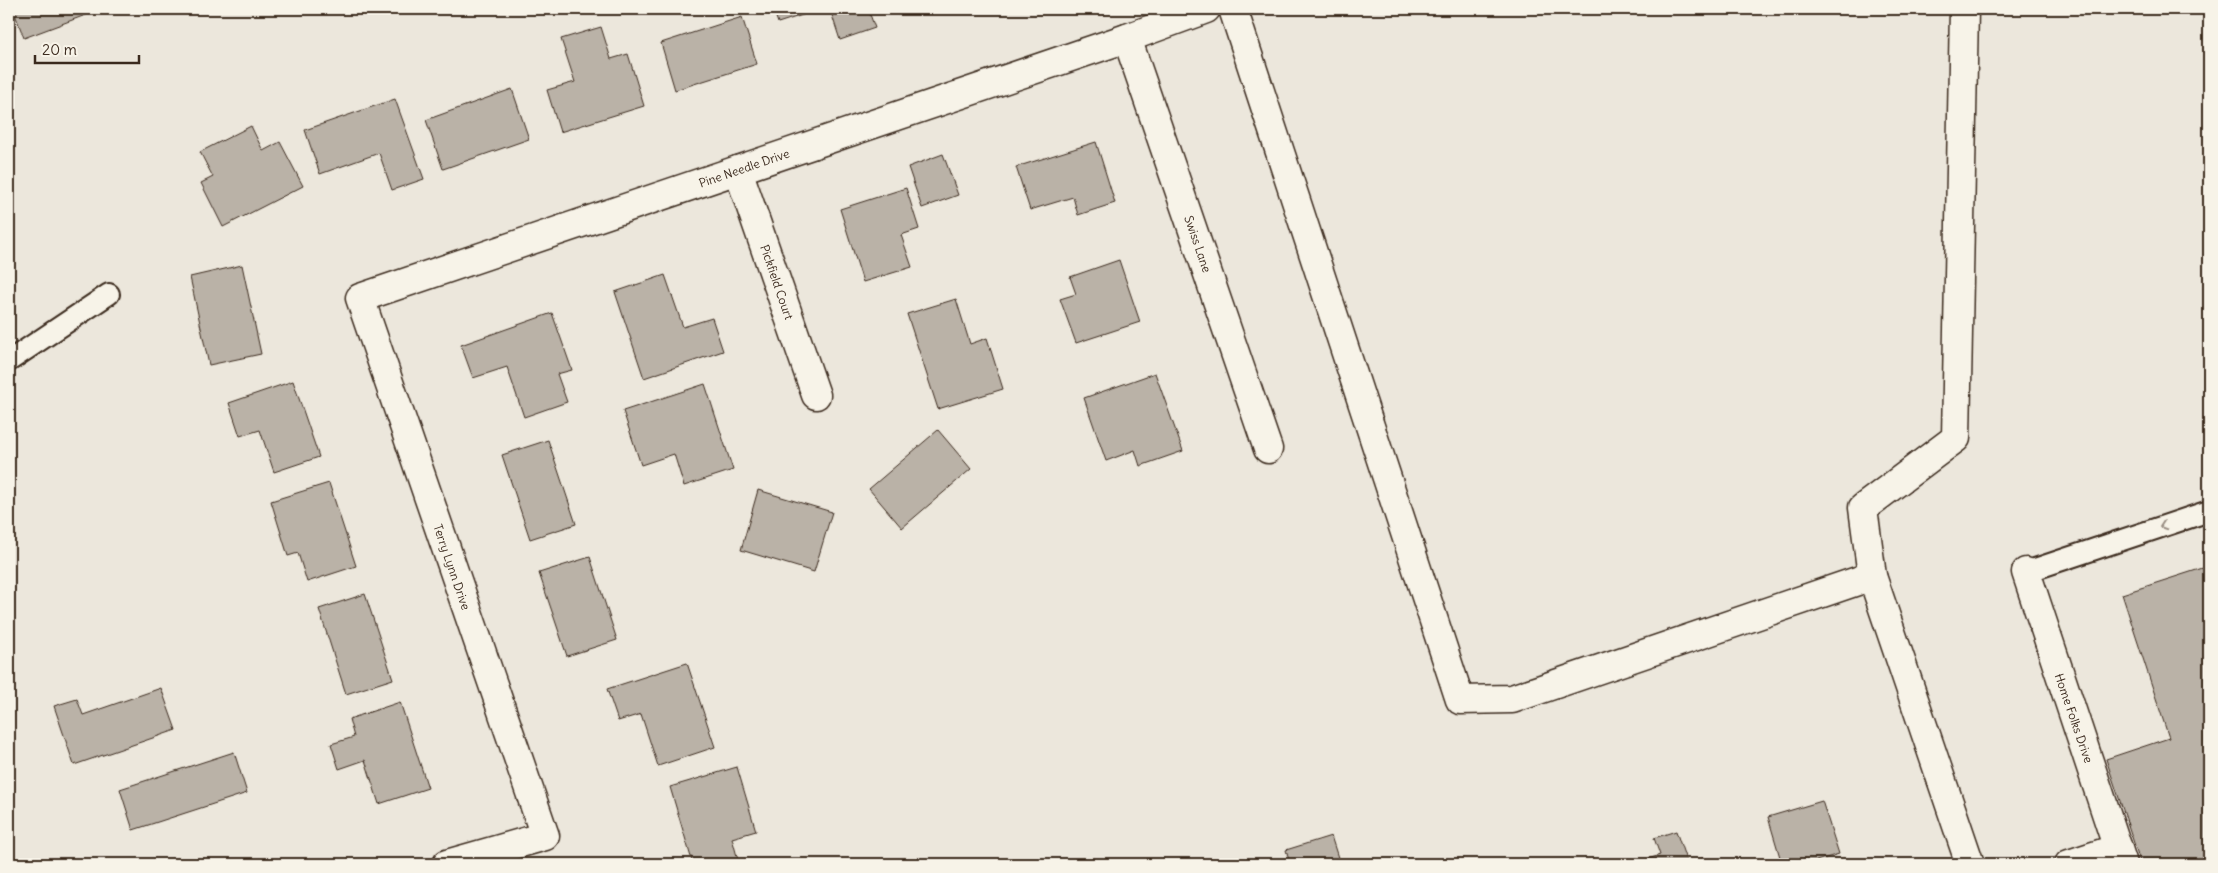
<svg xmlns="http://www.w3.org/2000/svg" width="2218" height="873" font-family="Delius,sans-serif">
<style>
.building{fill:#bab2a7;stroke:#3b2a1e}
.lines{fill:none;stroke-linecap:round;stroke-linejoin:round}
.service-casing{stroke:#3b2a1e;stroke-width:24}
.minor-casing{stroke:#3b2a1e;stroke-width:31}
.service{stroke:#f7f3e8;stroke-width:20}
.minor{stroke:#f7f3e8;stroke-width:28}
.oneway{stroke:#998e83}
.labels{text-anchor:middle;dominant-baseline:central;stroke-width:4;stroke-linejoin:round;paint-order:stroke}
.street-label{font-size:12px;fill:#3b2a1e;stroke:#f7f3e8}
</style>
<rect width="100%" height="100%" fill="#ece7dc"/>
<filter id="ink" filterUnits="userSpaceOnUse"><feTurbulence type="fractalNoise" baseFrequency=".02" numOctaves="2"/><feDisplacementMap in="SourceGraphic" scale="10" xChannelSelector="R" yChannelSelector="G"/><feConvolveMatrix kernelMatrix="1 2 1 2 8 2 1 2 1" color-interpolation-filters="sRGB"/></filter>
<g filter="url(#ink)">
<g class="building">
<polygon points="13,9 89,9 91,13 24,38"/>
<polygon points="773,9 821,9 778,23"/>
<polygon points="830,9 868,9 875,28 840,40"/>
<polygon points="896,9 915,9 898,15"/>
<polygon points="742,17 757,64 675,90 661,43"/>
<polygon points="601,27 611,59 628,54 644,106 560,132 547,90 575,82 561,39"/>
<polygon points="512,89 529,139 443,169 426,120"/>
<polygon points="395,99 424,179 392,190 379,153 320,174 305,130"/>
<polygon points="251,126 263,151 280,142 303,186 223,227 201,183 213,177 200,152"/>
<polygon points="1096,142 1115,203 1078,215 1073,197 1030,210 1016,167"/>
<polygon points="943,154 958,195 922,208 908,167"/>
<polygon points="906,188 919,229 901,235 912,267 863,282 840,209"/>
<polygon points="1119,260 1140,322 1076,343 1060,299 1076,294 1070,277"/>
<polygon points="242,265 261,354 209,365 190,277"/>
<polygon points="665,275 683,327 712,318 723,351 644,378 615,292"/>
<polygon points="956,299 970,344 987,338 1003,389 938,409 907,314"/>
<polygon points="552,313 572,370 557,374 567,402 524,417 507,367 473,378 461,345"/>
<polygon points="1155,373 1183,451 1140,466 1135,450 1106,461 1084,398"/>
<polygon points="293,381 319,457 274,472 260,430 240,436 229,403"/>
<polygon points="705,384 733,470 684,486 674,454 641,465 623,411"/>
<polygon points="938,430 971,469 902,528 869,489"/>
<polygon points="548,440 576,524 530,539 502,455"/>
<polygon points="329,483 356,566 307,582 298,553 288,556 271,501"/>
<polygon points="758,490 832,512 814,572 741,550"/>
<polygon points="590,557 617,640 567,656 539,573"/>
<polygon points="2209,566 2209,864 2141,864 2106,759 2169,738 2122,594"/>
<polygon points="365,594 393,679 346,694 319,609"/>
<polygon points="687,663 715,747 658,766 641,714 618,721 607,689"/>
<polygon points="161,688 176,730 74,765 54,706 77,699 83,715"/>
<polygon points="400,702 428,788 379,804 365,760 339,769 331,744 354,737 349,719"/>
<polygon points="234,752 247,793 133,830 120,789"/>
<polygon points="737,767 756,831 732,838 738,860 723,864 693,864 670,787"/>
<polygon points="1822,801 1839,854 1806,864 1782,864 1768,817"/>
<polygon points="1676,831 1687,863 1703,858 1705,864 1633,864 1660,855 1654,838"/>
<polygon points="1331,836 1340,864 1290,864 1286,850"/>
</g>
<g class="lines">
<g class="service-casing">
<g id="service">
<polyline points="9,361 109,294"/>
<polyline points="2026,572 2209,511"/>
</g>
</g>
<g class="minor-casing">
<g id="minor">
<polyline points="1233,9 1460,700 1512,699 1872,576"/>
<polyline points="1964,9 1956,438 1863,508 1872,576 1970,864"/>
<polyline points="1127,38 1268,449"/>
<polyline points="738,170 816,395"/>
<polyline points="2026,572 2123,864"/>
<polyline points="447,864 545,836 360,298 1127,38 1206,9"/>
<polyline points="2069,864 2118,848"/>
</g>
</g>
<use href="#service" class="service"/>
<use href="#minor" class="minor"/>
</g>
<defs><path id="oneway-chevron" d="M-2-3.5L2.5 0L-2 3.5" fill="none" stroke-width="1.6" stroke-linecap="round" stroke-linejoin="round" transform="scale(1.25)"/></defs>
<use class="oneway" href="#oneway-chevron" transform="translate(2163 526) rotate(161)"/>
</g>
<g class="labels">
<g class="street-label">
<text transform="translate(744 168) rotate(-19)">Pine Needle Drive</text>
<text transform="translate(1198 244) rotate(71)">Swiss Lane</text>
<text transform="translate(777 282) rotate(71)">Pickfield Court</text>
<text transform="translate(452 567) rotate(71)">Terry Lynn Drive</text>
<text transform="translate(2074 718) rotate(71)">Home Folks Drive</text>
</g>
</g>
<rect width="2218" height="873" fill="none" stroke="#f7f3e8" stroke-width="30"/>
<rect x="15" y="15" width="2188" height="843" fill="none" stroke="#3b2a1e" stroke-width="2" filter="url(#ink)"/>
<path d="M35 55v8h104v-8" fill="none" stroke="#3b2a1e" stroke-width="2.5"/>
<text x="42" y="55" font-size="15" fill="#3b2a1e" stroke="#f7f3e8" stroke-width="4" paint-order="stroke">20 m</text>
</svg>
